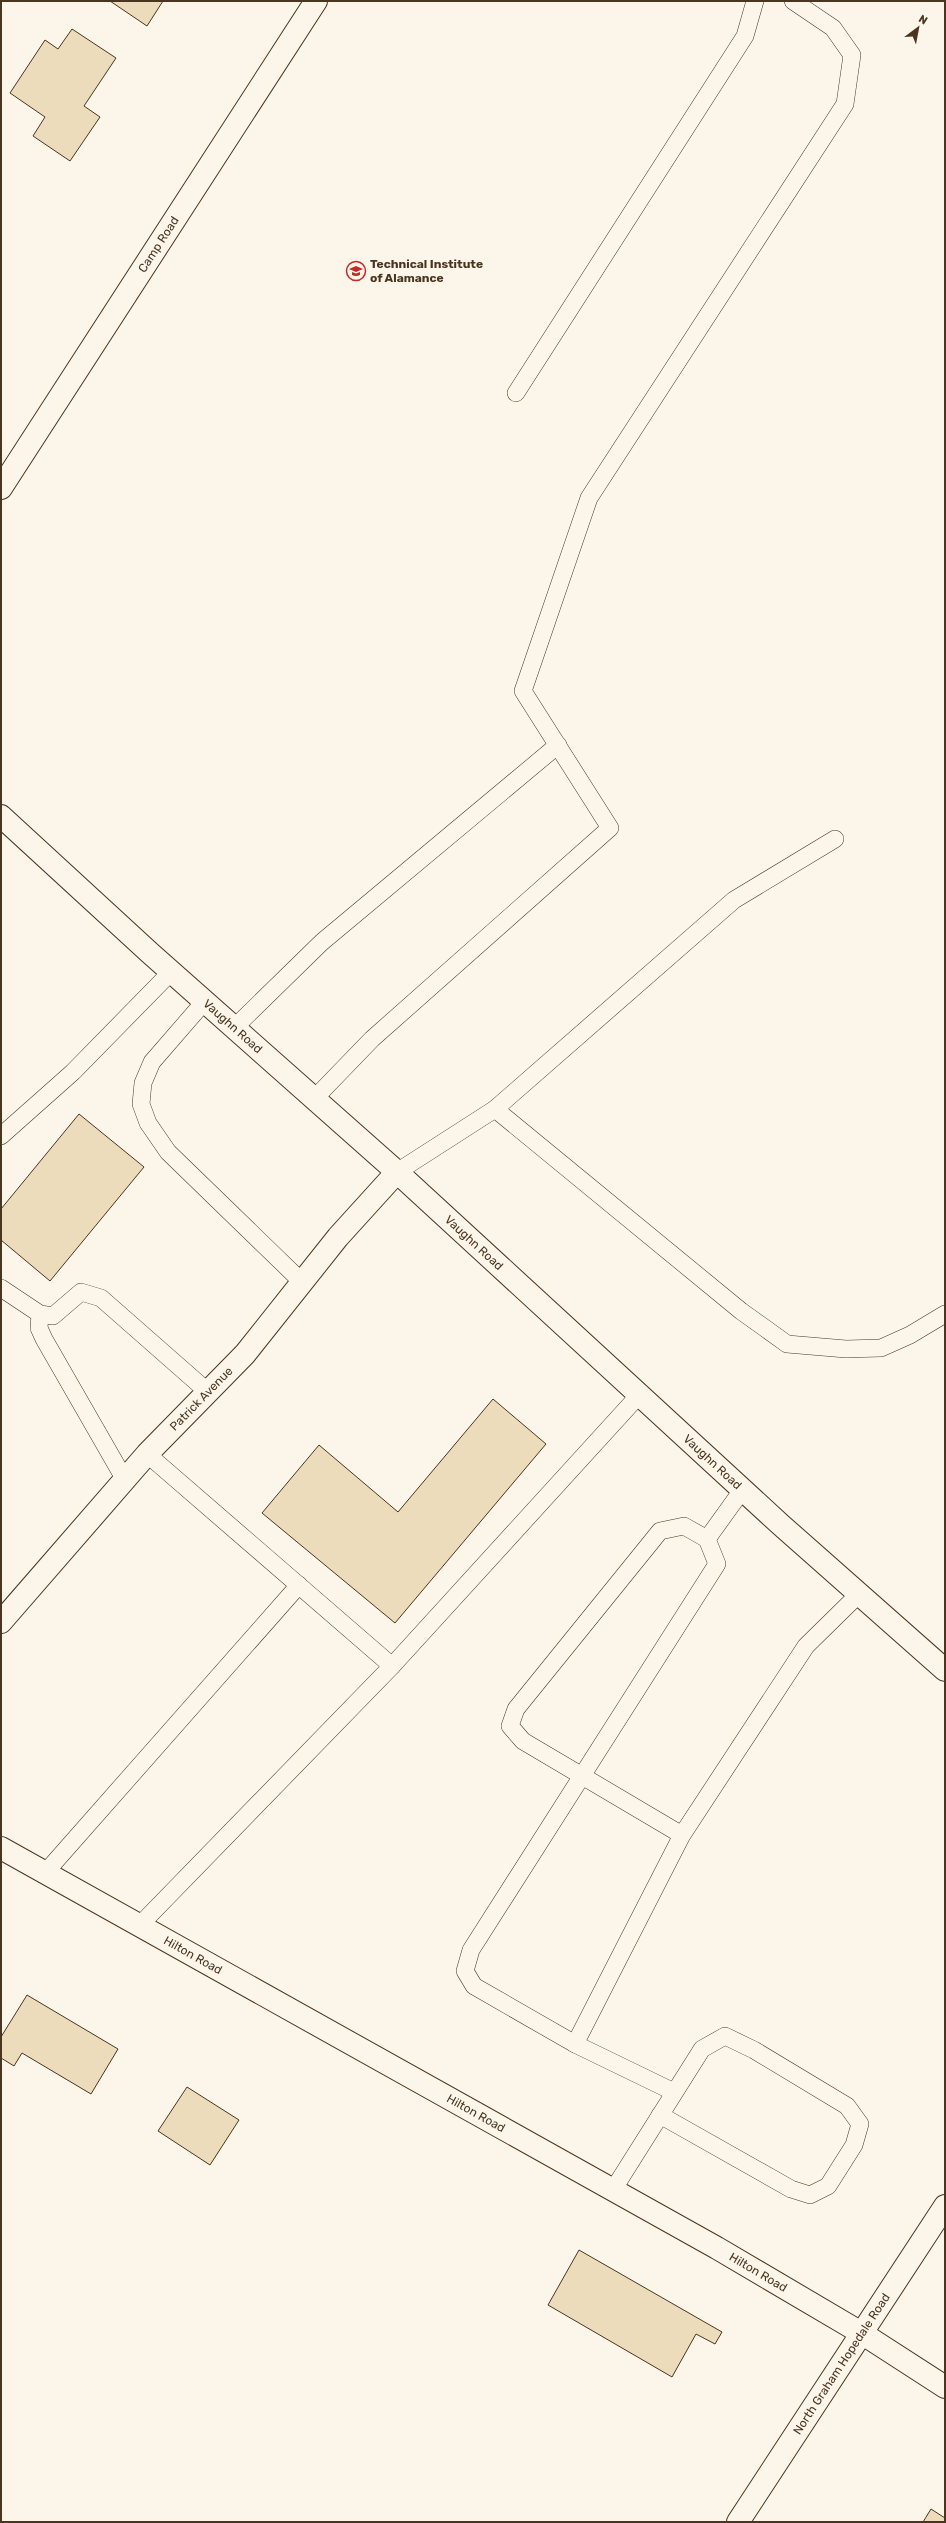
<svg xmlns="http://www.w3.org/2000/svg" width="946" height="2523" font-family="Rubik,sans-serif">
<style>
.building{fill:#ecdcbc;stroke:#4a3520}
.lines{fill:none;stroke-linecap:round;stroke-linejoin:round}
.lane-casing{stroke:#4a3520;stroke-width:18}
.street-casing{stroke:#4a3520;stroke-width:24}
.secondary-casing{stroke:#4a3520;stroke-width:24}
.lane{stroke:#fbf6e9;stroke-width:17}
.street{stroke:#fbf6e9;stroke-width:22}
.secondary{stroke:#fbf6e9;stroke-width:22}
.labels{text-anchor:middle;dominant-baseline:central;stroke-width:3;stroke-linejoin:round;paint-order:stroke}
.street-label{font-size:12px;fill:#4a3520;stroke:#fbf6e9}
.poi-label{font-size:12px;font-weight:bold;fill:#4a3520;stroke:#fbf6e9;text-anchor:start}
</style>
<rect width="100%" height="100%" fill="#fbf6e9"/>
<g class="building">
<polygon points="110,1 163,1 147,26"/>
<polygon points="72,29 116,58 84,106 100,117 70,161 33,136 45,117 10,93 45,40 58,49"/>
<polygon points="79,1114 144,1167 50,1281 1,1240 1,1209"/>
<polygon points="493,1399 546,1444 395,1623 262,1513 319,1445 398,1512"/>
<polygon points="27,1995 118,2049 91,2094 22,2053 14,2066 1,2058 1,2037"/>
<polygon points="187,2087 239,2120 210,2165 158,2131"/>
<polygon points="579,2250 722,2332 715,2344 696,2334 672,2377 548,2305"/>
<polygon points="931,2509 945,2518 945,2522 923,2522"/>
</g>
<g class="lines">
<g class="lane-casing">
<g id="lane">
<polyline points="516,393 745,36 755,1"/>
<polyline points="204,1002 152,1062 143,1083 141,1104 148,1123 168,1152 302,1282"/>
<polyline points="234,1028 322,942 558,745"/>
<polyline points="314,1099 372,1039 610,828 523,691 589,498 845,104 852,55 833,28 793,1"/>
<polyline points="495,1109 741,1311 787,1344 846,1349 881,1348 910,1335 945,1314"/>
<polyline points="1,1136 73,1072 171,972"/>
<polyline points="397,1172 495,1109 734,900 835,839"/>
<polyline points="1,1288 40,1314 53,1316 81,1292 101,1298 208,1392"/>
<polyline points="40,1314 39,1328 44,1339 125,1480"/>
<polyline points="147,1454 392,1666"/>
<polyline points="682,1835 523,1741 510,1726 516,1709 660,1531 684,1526 707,1539"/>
<polyline points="45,1873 299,1585"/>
<polyline points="139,1926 392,1666 640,1394"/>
<polyline points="575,2044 474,1986 465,1971 471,1950 717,1564 707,1539 743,1489"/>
<polyline points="674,2092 575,2044 682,1835 806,1646 859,1594"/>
<polyline points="613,2190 702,2049 725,2036 754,2050 847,2106 860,2124 854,2145 828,2186 810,2195 791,2189 660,2115"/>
</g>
</g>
<g class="street-casing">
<g id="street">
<path id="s1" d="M 1,488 L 316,1"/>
<path id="s2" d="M 1,1622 L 147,1454 L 245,1354 L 338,1237 L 397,1172"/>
<path id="s3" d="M 1,1848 L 717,2248 L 863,2334 L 945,2387"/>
</g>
</g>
<g class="secondary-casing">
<g id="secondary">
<path id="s4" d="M 1,816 L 150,953 L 397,1172 L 781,1525 L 945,1670"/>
<path id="s5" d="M 738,2522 L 945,2206"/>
</g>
</g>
<use href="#lane" class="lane"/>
<use href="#street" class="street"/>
<use href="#secondary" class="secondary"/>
</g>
<defs>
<g id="school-ring" transform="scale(1)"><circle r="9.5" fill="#fbf6e9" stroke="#c62828" stroke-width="1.5"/><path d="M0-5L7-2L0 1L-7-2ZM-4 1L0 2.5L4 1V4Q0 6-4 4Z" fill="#c62828"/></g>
</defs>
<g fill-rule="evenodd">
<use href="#school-ring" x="356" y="271"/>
</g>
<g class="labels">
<g class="street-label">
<text stroke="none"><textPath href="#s1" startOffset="290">Camp Road</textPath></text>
<text stroke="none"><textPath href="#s4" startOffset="313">Vaughn Road</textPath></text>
<text stroke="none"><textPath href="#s4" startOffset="637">Vaughn Road</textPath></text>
<text stroke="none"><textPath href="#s2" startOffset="300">Patrick Avenue</textPath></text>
<text stroke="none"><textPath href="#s4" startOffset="961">Vaughn Road</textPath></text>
<text stroke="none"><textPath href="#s3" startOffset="220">Hilton Road</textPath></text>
<text stroke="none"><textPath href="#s3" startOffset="544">Hilton Road</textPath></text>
<text stroke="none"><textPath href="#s3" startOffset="868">Hilton Road</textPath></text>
<text stroke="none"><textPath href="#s5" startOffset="189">North Graham Hopedale Road</textPath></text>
</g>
<g class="poi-label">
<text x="370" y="264">Technical Institute<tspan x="370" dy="14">of Alamance</tspan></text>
</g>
</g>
<rect width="946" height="2523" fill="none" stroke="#4a3520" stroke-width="4"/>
<g transform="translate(918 28) rotate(32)" stroke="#fbf6e9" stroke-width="3" paint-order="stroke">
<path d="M0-3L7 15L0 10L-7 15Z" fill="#4a3520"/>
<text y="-6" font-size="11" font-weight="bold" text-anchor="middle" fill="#4a3520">N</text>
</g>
</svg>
